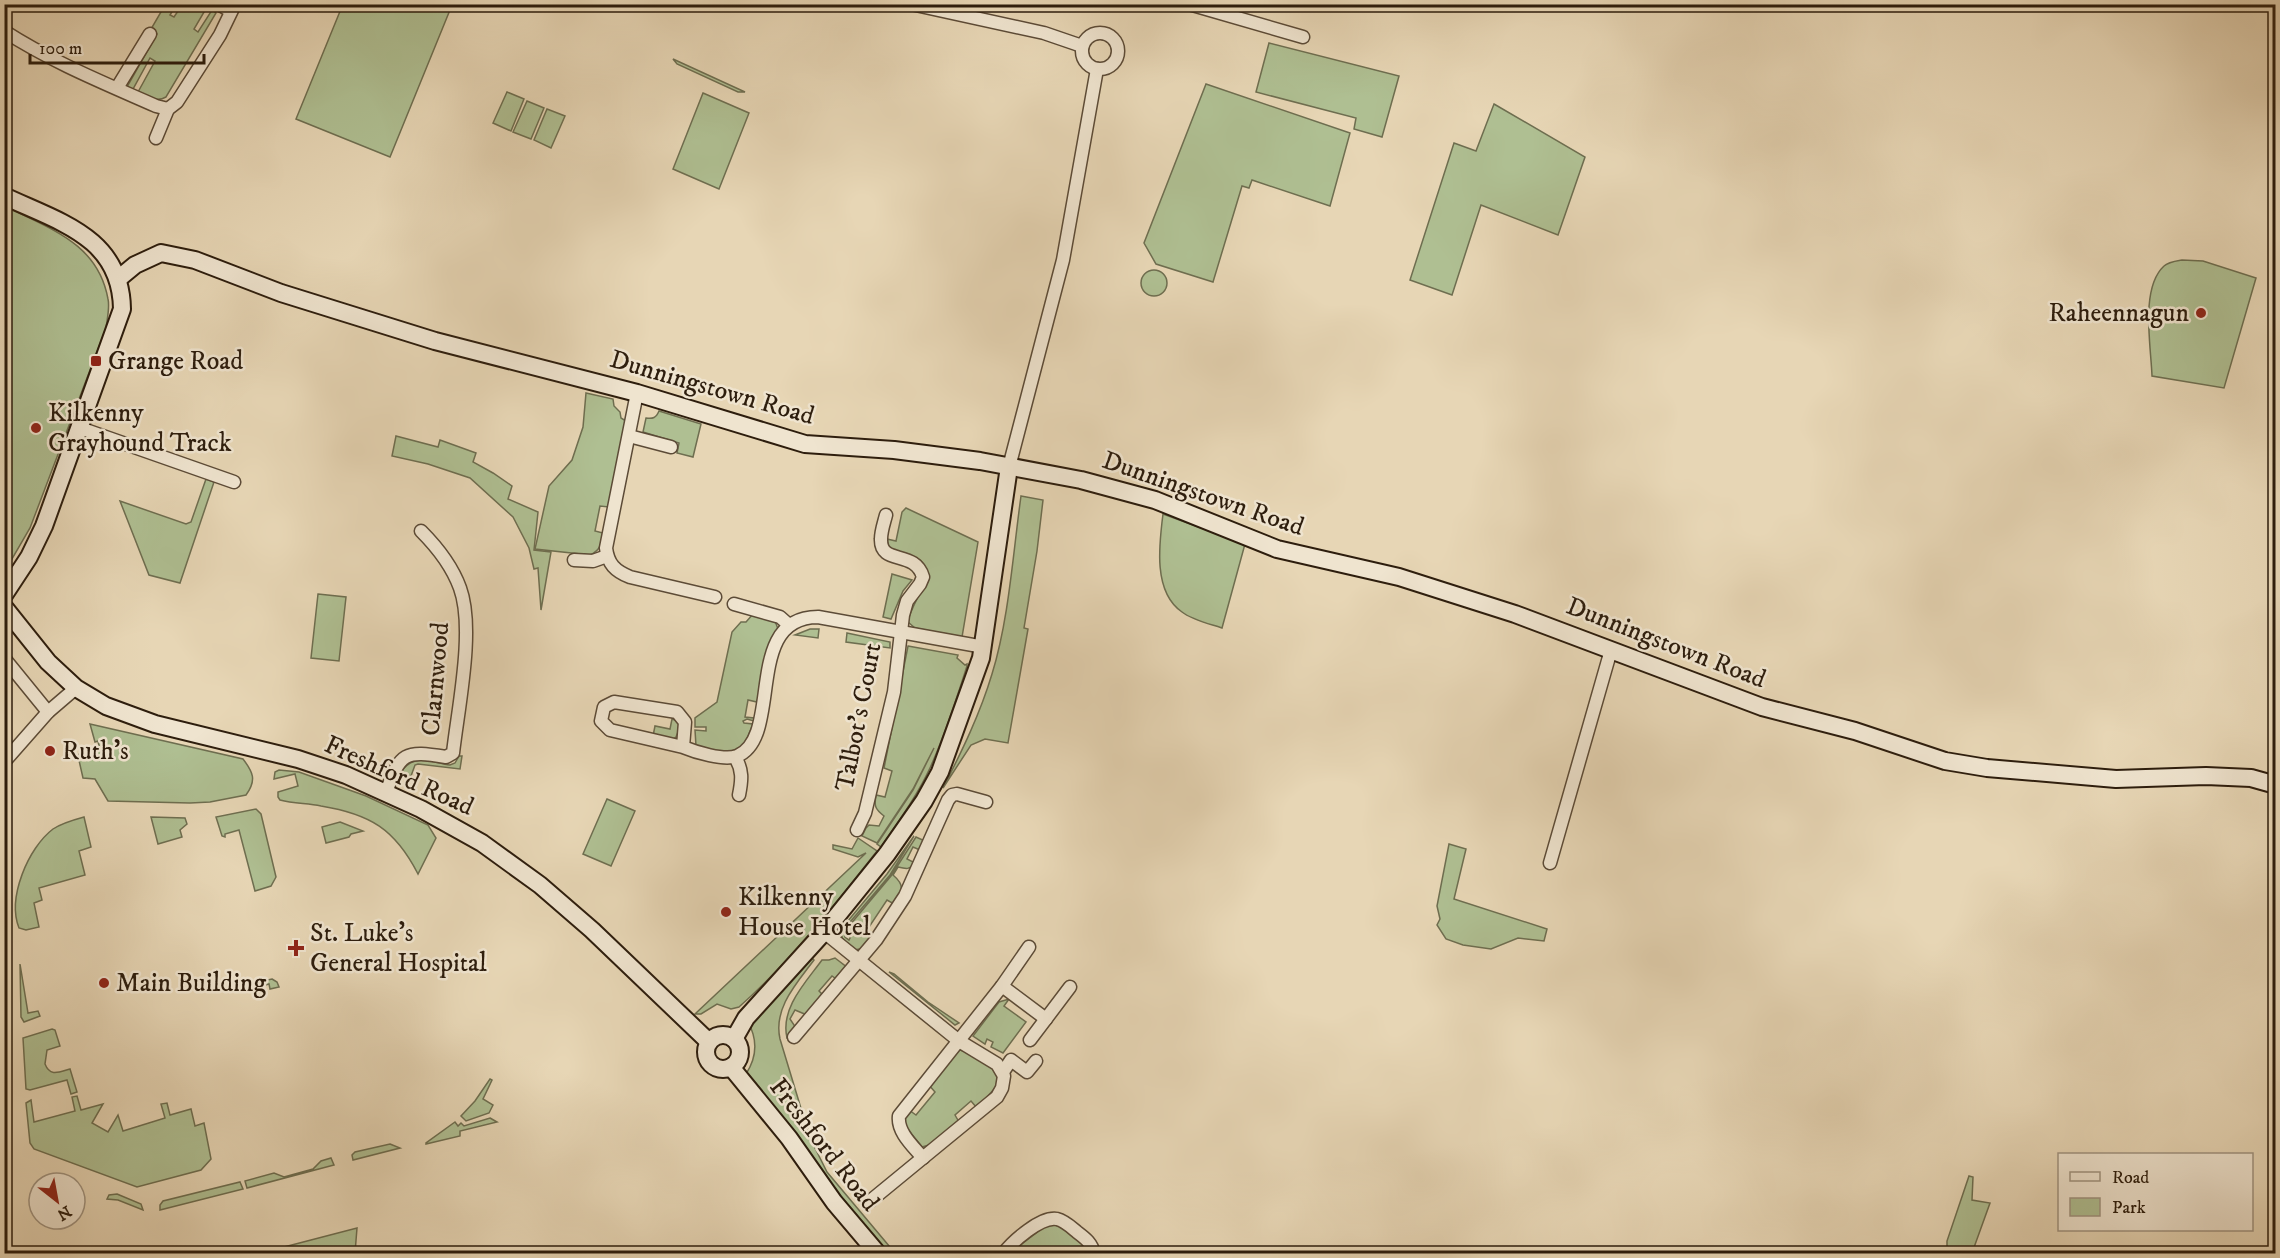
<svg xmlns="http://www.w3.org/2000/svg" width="2280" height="1258" font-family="'IM FELL DW Pica',serif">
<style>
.green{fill:#afbf92;stroke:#6e6e50;stroke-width:1.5}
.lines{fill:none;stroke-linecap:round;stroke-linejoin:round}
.street-casing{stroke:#5c4b37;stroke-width:15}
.secondary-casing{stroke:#2d1d0d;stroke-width:20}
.street{stroke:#efe4cf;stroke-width:12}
.secondary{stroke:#efe4cf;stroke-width:16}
.poi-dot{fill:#8f2418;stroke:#efe4cf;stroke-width:2}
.labels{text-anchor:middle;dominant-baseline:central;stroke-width:5;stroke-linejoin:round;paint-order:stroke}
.poi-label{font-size:26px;fill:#2d1d0d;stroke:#efe4cf;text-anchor:start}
.street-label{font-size:26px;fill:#2d1d0d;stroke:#efe4cf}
</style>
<rect width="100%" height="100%" fill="#e7d6b5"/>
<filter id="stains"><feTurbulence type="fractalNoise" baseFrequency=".00333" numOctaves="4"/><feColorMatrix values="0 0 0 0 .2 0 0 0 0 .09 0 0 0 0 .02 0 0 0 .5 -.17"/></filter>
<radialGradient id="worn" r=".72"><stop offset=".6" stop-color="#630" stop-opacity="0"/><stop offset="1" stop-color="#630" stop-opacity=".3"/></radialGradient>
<g class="green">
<polygon points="343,4 452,5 390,157 296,119"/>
<path d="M 165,5 L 176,5 L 170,15 L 174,17 L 182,5 L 203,5 L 207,7 L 194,29 L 198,32 L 212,10 L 216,13 L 166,97 C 156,103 148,96 138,92 L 155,61 L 150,58 L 133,89 L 127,87 L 157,34 L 151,29 Z"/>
<polygon points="1269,43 1399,76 1382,137 1354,129 1356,118 1256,92"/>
<polygon points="673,59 745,92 738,92 677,64"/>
<polygon points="1206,84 1350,133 1330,206 1252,180 1249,188 1242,186 1213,282 1156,264 1144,243"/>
<polygon points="507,92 524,99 511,131 493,123"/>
<polygon points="703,93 749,113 719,189 673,169"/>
<polygon points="527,101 544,108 531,139 513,132"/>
<polygon points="1494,104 1585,157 1558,235 1481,205 1452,295 1410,280 1454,143 1476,151"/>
<polygon points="547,109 565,116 551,148 534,140"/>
<path d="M 5,206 C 50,229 98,243 108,299 C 110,308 107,319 106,328 L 30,528 L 5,571 Z"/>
<path d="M 2182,260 L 2203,261 L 2256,278 L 2224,388 L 2152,376 C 2151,346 2140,288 2164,266 C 2168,262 2176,261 2182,260 Z"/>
<circle cx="1154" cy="283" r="13"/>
<path d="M 586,393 L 613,399 L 614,406 L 620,412 L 621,418 L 626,421 L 609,507 L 600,506 L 595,531 L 603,533 C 601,544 601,550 590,555 L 535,549 L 549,486 L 572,460 L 583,427 Z"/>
<path d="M 659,411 L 701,424 L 693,457 L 677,453 L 679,443 L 643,432 L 646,418 C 653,419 656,418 659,411 Z"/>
<polygon points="396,436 438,447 440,440 476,453 473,462 493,473 512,486 508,499 538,512 534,550 551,552 541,610 538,568 534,569 529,548 513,517 470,478 428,464 392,456"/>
<polygon points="206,479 214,482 180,583 149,575 120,501 186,524 191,522"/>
<path d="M 1021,496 L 1043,500 L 1037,551 L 1024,628 L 1028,629 L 1008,743 L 985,739 L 971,745 L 943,788 C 962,751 980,714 992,674 C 1009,619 1013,553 1021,496 Z"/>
<path d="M 906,508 L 978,542 L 962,637 L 915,628 L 908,622 C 911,601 938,575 920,560 C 911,553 898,554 889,549 L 887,539 L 896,541 L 902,512 Z"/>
<path d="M 1163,514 L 1245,544 L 1222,628 C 1210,624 1192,620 1182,612 C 1153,592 1159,545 1163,514 Z"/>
<polygon points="892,574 912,580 903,591 891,619 883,617"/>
<polygon points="318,594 346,597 339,661 311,658"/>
<polygon points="753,614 775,621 778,629 772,638 757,702 748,700 745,717 754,718 754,721 747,719 743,721 744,723 753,724 744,746 729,754 696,746 695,730 706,731 706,727 695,727 695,718 717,702 732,632 741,622 746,622"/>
<polygon points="810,629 819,629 818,638 795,635"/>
<polygon points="847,633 890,642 890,648 846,642"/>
<path d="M 908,646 L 958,655 L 957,658 L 965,665 L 967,664 L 967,666 C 956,700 945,735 930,768 C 917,796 898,822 881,847 L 877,844 L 913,790 L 934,748 L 913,789 L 877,843 L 862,836 L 866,828 L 869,825 L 879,826 L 884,816 C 875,809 874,806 876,795 L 885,797 L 892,771 L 884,768 Z"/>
<polygon points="672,719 678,721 680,727 676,737 672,740 653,736 655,726 670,729"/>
<path d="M 90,724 L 243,759 C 253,772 257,780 246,795 L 210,802 L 190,803 L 108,801 L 95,779 L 83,778 L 78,756 L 83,748 L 85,754 L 100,750 L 98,741 L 95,742 Z"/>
<path d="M 459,756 L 462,756 L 460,769 L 418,764 L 415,765 L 411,776 L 401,772 C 414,753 430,762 450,765 L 455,763 Z"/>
<path d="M 279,770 L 299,772 L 366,796 L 428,825 L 436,838 L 418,874 C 395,829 370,814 321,806 C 307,803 294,804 280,800 L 278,797 L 278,792 L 298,786 L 295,774 L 274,779 L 275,772 Z"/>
<polygon points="607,799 635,811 611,866 583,854"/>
<polygon points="256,809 261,814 276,877 271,886 255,891 239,830 225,834 225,837 222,836 216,817"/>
<path d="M 84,817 L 91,847 L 79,851 L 85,875 L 39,888 L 42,900 L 34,903 L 39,927 L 26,930 L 19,928 C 7,898 28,848 53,829 C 62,823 73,820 84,817 Z"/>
<polygon points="151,817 185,818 187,824 180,830 182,837 158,844"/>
<polygon points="340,822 363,831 351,834 349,837 326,843 322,827"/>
<path d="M 914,836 L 890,875 L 845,928 L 845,937 L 849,940 L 850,938 L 849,926 L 891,876 L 916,837 L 925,841 L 920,850 L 913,847 L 907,859 L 915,863 C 910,870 906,869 898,867 L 893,875 C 906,886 902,891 894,904 L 887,900 L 867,930 L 874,935 C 868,943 864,951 853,950 L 842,938 L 842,928 L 887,874 Z"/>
<path d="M 858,838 L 877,851 C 835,904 790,962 739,1007 L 731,1009 L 717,1004 L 701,1014 L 695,1014 L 866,853 L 858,857 L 833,849 L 833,845 L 852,849 Z"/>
<polygon points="1449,844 1466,849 1454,899 1547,929 1544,941 1518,938 1491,949 1463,945 1446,939 1437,925 1440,919 1437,906"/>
<path d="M 810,956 L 814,960 C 797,983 773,1008 780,1039 L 803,1115 L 815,1148 L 827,1172 L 895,1253 L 886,1253 L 832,1188 L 746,1074 C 757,1057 758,1040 748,1022 Z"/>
<path d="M 835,958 L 848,968 L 839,981 L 832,976 L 819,991 L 825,997 L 807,1015 L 795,1010 L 790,1019 L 796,1028 L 792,1036 L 787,1038 C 780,1008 806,982 822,960 L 829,960 Z"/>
<polygon points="20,964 28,1013 38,1011 40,1016 24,1022 21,1017"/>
<polygon points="889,972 894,974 928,1002 959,1023 955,1025"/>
<polygon points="272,979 277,982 279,987 270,989 269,984 251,989 250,984"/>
<polygon points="1009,999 1004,1006 1026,1022 1003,1053 991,1047 993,1042 987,1039 985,1044 973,1036 999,1002"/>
<path d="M 52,1029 L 55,1030 L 60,1046 L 47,1050 L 45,1064 C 50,1077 59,1072 70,1069 L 77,1092 L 71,1094 L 67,1080 L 30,1090 L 26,1089 L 23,1038 Z"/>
<path d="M 960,1050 C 973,1053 991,1064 998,1074 L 996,1087 L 977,1108 L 971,1101 L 955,1115 L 959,1122 L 929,1145 L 922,1147 L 904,1125 L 903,1120 L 909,1110 L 916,1115 L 935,1092 L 928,1084 L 957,1051 Z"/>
<polygon points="490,1079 492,1080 483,1099 493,1105 489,1113 466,1121 461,1116 475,1101"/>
<polygon points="77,1096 81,1110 103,1104 92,1123 108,1132 118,1115 123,1131 165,1118 161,1104 167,1103 170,1115 191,1109 195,1126 204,1123 211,1159 201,1170 137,1187 34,1149 30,1143 26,1103 31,1100 34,1122 75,1111 72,1097"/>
<polygon points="490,1118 497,1122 460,1131 460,1136 426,1144 426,1143 455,1122 458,1126 461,1123 464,1126"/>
<polygon points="390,1144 400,1148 353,1160 352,1155 355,1152"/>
<polygon points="331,1158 334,1165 247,1188 245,1181 274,1173 284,1177 313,1169 321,1161"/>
<polygon points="1969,1176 1973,1177 1972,1200 1990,1203 1972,1253 1947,1253 1947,1241"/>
<polygon points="240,1182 243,1189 160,1210 160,1205 163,1201"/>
<polygon points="117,1194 141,1204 143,1210 118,1200 107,1199 109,1195"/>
<path d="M 1048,1224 C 1063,1223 1083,1241 1089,1253 L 1020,1253 L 1015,1249 Z"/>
<polygon points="357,1228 355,1253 261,1253"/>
</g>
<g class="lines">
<g class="street-casing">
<g id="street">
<polyline points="218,4 231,11"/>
<polyline points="911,4 1044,33 1082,46"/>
<polyline points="1189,4 1303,37"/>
<path d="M 4,31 C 52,62 104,83 156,106 L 168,109"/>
<circle cx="1100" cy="51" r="18"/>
<polyline points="117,88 150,34"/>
<polyline points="156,138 168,109 177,102 220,35 235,4"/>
<path d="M 637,393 L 606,548 C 608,564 615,571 630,577 L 715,597"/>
<polyline points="80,428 234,482"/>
<polyline points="629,436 671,447"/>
<polyline points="1009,467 1063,260 1097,69"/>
<polyline points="574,560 593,561 607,556"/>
<polyline points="734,604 780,617 789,625"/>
<polyline points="4,658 48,712"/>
<path d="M 683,747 L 610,730 L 601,721 L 604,707 L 614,702 L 677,712 L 685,722 L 683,747 C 695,752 724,761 737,756 C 784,737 742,617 818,617 L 984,647"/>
<path d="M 735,757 C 743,770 742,780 739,795"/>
<polyline points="4,762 48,712 76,688"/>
<path d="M 386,793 C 400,752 405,750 446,757 L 453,753 C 458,708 475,629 460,588 C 452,566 437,547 421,531"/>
<path d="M 857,830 L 865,813 L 894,692 L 903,615 L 907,601 L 920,584 L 923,577 C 915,549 880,566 881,539 C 881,531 884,523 886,515"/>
<polyline points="1550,863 1611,650"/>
<polyline points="824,932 959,1041 997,1064 1004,1076 1002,1088 997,1097 869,1202"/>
<polyline points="1002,986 1046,1019"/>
<polyline points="794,1037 876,940 905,896 948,800 952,795 957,794 986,802"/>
<polyline points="1030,1040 1070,987"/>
<polyline points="1003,1072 1011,1060 1027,1072 1036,1061"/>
<path d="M 923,1158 C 913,1146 897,1132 899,1116 L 1002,986 L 1029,947"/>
<path d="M 1003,1254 C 1013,1241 1041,1216 1057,1219 C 1065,1221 1071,1227 1077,1232 C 1085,1238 1092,1243 1094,1254"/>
</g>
</g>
<g class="secondary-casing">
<g id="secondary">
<path d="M 4,196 C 59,222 121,237 122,309 L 44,526 L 29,557 L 4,595"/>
<polyline points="118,279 135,265 161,253 195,260 281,293 435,341 637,393 805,444 894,450 980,461 1081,480 1155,500 1277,549 1399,577 1515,614 1762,707 1855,731 1945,761 1987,768 2116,779 2206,776 2251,778 2276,785"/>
<polyline points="4,607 48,662 76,688 106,706 155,724 298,759 346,775 421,809 482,843 540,885 592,930 709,1042"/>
<circle cx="723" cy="1052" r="17"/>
<polyline points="734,1039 746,1018 824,932 887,854 924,801 940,772 981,658 1009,467"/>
<polyline points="731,1067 789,1138 834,1202 878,1254"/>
</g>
</g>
<use href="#street" class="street"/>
<use href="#secondary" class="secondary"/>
</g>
<g class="poi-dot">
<circle cx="2201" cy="313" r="6"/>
<rect x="90" y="355" width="12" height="12" rx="3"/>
<circle cx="36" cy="428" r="6"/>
<circle cx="50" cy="751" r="6"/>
<circle cx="726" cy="912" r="6"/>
<path d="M293 939h6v6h6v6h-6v6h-6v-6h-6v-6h6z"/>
<circle cx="104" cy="983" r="6"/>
</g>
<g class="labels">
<g class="poi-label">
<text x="2189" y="313" text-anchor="end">Raheennagun</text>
<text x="108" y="361">Grange Road</text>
<text x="48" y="413">Kilkenny<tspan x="48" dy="30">Grayhound Track</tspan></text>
<text x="62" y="751">Ruth's</text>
<text x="738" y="897">Kilkenny<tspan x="738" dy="30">House Hotel</tspan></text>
<text x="310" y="933">St. Luke's<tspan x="310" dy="30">General Hospital</tspan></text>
<text x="116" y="983">Main Building</text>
</g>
<g class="street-label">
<text transform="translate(712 388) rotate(16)">Dunningstown Road</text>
<text transform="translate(1203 494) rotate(19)">Dunningstown Road</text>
<text transform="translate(1666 643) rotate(21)">Dunningstown Road</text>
<text transform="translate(436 679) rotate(-85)">Clarnwood</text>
<text transform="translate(859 717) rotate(-79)">Talbot's Court</text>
<text transform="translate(399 776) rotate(24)">Freshford Road</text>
<text transform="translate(824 1145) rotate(52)">Freshford Road</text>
</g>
</g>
<rect width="2280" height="1258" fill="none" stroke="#e7d6b5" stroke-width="24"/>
<rect x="6" y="6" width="2268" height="1246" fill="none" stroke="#2d1d0d" stroke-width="3"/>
<rect x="12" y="12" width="2256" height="1234" fill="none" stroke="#2d1d0d" stroke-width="1.5"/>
<rect x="2058" y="1153" width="195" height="78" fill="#efe4cf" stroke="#a19481" stroke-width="1.5"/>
<rect x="2070" y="1172" width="30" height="9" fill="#efe4cf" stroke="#a19481" stroke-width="1.5"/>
<text x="2112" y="1183" font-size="18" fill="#2d1d0d">Road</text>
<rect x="2070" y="1198" width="30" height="18" fill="#afbf92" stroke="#a19481" stroke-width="1.5"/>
<text x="2112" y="1213" font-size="18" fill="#2d1d0d">Park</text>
<g transform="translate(57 1201) rotate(149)"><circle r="28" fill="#efe4cf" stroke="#a19481" stroke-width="1.5"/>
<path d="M0-4.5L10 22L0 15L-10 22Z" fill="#8f2418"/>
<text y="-9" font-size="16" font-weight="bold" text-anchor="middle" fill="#2d1d0d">N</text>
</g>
<path d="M30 54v9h174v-9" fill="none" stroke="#2d1d0d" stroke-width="3"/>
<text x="39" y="54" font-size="18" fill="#2d1d0d" stroke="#efe4cf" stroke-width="4.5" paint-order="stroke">100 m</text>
<rect width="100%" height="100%" filter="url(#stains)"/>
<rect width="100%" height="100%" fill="url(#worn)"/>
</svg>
